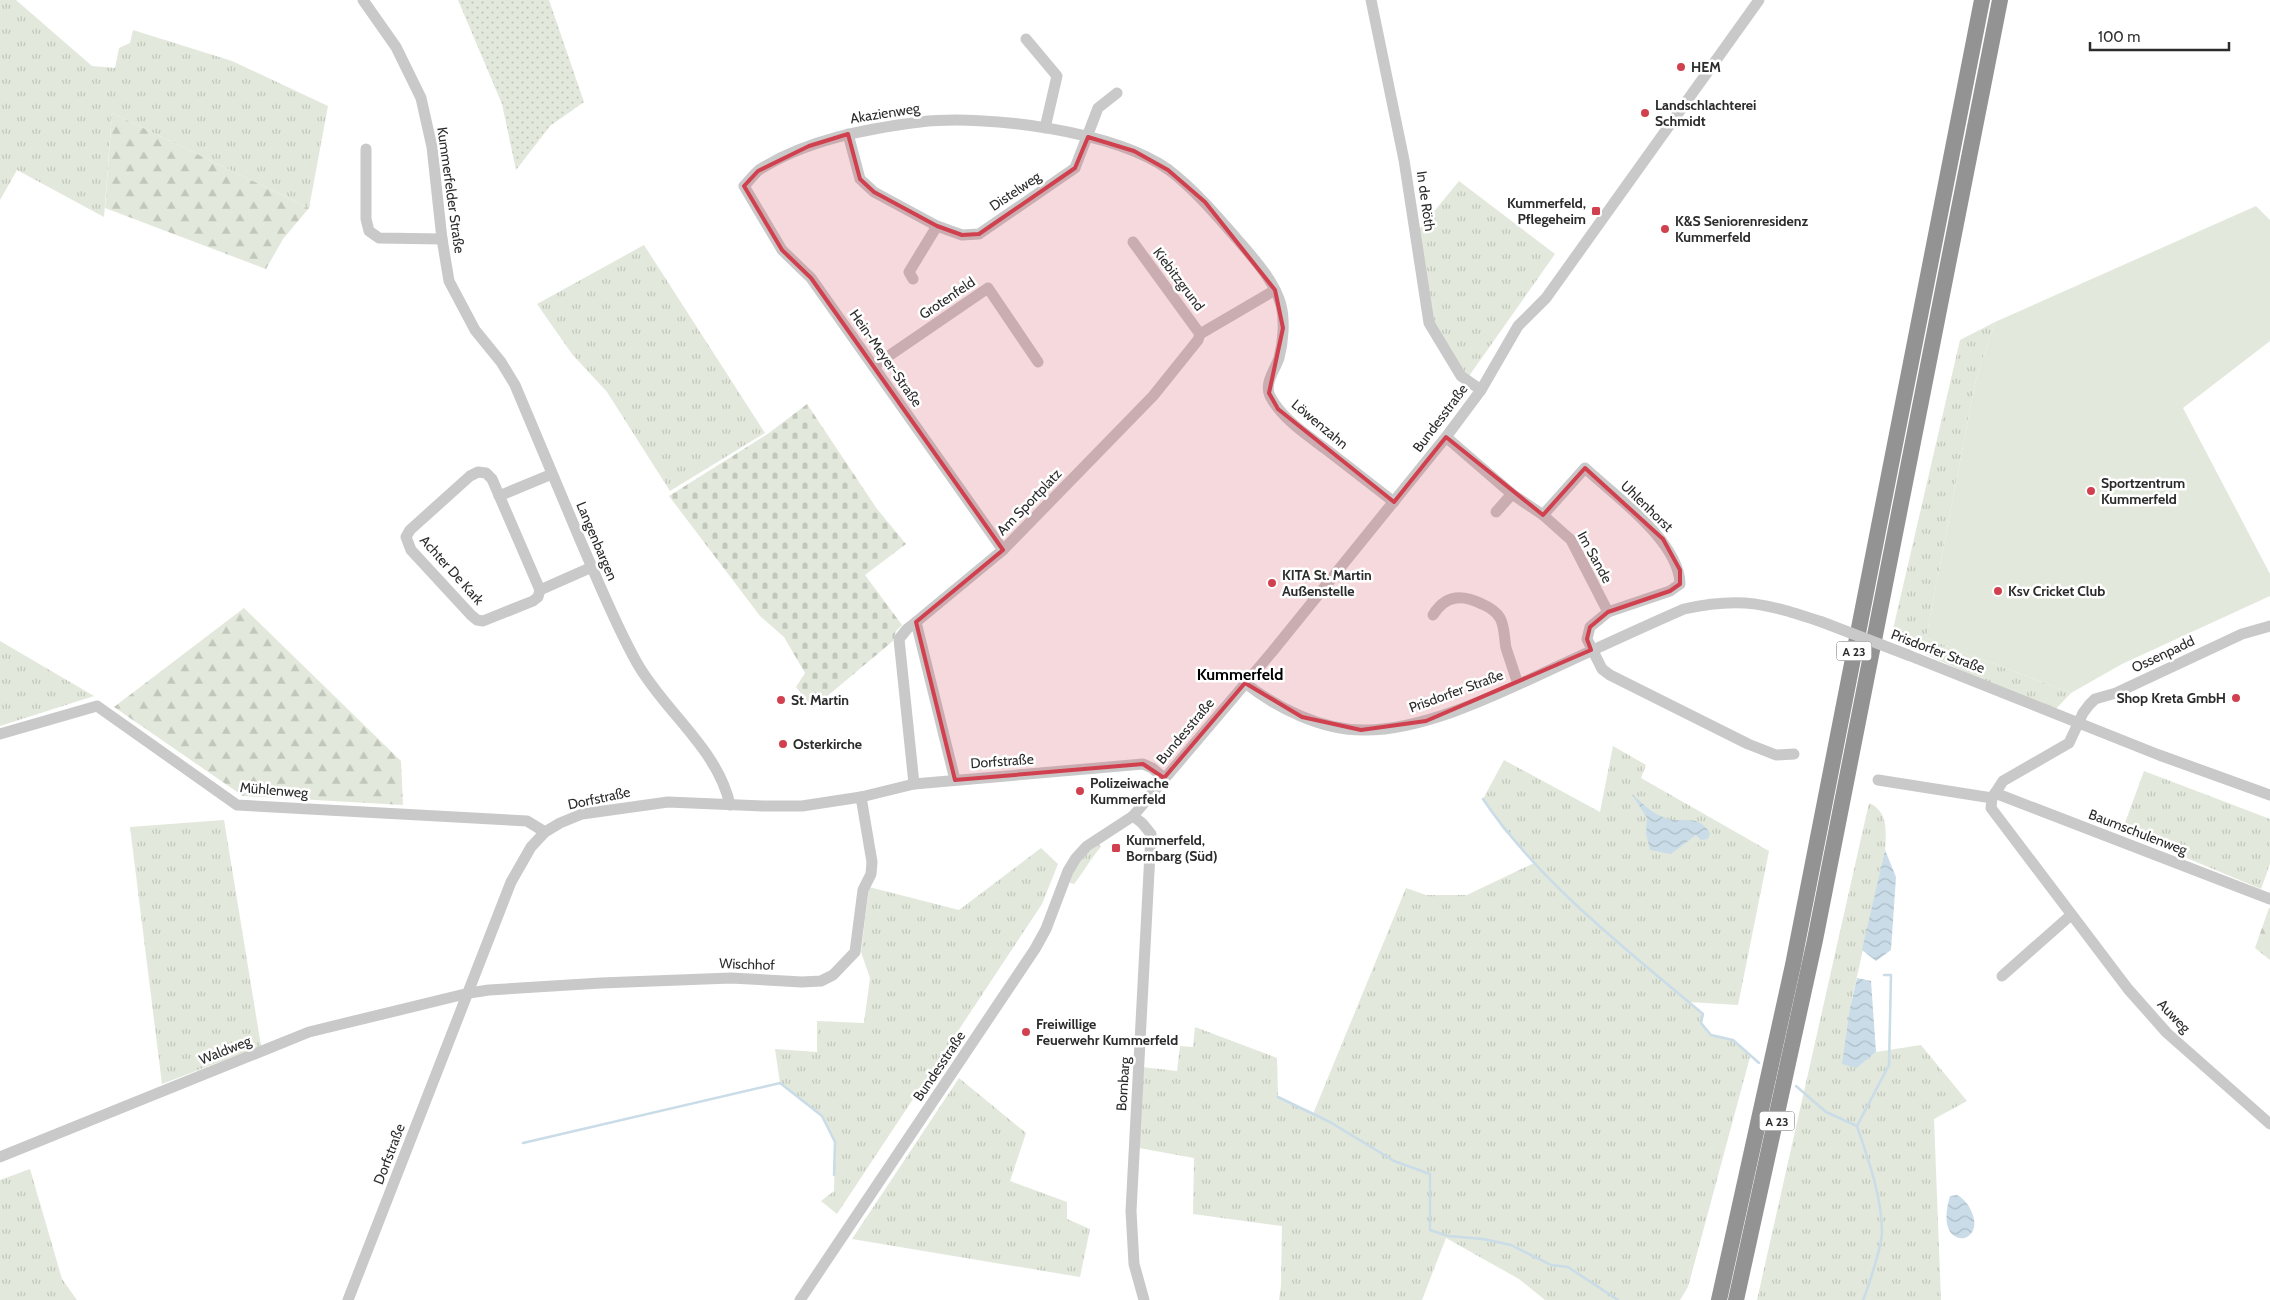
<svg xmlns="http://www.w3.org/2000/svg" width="2270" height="1300" font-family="Cabin,sans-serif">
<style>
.grass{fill:url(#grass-tufts)}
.forest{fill:url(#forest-firs)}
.cemetery{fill:url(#cemetery-stones)}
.garden{fill:url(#garden-dots)}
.pitch{fill:#e2e8db}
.water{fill:url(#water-waves)}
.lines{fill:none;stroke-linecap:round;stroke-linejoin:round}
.stream{stroke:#c9dce7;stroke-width:2.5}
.minor{stroke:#c9c9c9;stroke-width:11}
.highway{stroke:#939393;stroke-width:16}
.minor-bridge{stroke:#c9c9c9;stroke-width:11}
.marked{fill:#d1404e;fill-opacity:0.2;stroke:#d1404e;stroke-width:4;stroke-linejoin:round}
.poi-dot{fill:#d1404e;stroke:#fff;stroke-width:2}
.labels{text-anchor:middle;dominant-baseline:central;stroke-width:5;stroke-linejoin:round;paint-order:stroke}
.shield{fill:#fff;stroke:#6b6b6b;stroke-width:1}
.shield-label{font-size:12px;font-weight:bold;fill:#2c2c2c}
.poi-label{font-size:14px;font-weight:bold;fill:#2c2c2c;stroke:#fff;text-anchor:start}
.street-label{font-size:14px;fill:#2c2c2c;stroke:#fff}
.quarter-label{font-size:16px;font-weight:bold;fill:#000;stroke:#fff}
</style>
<defs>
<pattern id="grass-tufts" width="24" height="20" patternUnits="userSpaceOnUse" patternTransform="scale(1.25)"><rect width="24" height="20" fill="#e2e8db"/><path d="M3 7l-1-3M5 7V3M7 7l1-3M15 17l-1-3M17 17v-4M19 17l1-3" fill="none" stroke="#c2c7bc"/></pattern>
<pattern id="forest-firs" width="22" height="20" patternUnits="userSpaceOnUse" patternTransform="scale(1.25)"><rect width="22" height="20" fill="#e2e8db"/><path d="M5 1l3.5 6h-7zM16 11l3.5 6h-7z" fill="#c2c7bc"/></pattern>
<pattern id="cemetery-stones" width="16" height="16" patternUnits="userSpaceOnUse" patternTransform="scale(1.25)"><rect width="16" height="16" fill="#e2e8db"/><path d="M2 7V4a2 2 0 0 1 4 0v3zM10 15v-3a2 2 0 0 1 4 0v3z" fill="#c2c7bc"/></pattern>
<pattern id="garden-dots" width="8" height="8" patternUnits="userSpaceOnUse" patternTransform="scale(1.25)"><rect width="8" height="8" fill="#e2e8db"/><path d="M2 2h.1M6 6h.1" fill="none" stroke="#c2c7bc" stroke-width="1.8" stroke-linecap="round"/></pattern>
<pattern id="water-waves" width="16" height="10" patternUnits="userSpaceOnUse" patternTransform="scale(1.25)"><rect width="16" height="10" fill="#c9dce7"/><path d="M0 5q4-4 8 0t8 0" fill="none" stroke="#adbdc6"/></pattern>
</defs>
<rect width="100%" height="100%" fill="#fff"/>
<g class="grass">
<polygon points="0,0 16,0 92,66 115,68 119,48 130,43 133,30 232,61 328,106 309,208 112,113 104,217 17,170 0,200"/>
<polygon points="1459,181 1555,254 1469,376 1465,373 1432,322 1418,231"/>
<polygon points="644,245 765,433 670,491 607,392 572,354 537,304"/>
<polygon points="1995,322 1976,379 1926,638 2071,693 2052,713 1891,638 1960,340"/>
<polygon points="0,641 94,696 0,726"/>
<polygon points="1613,746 1646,765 1641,778 1769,851 1738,1005 1689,1002 1703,1014 1702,1023 1711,1035 1733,1040 1750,1057 1688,1287 1680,1300 1545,1300 1519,1279 1446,1238 1422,1300 1279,1300 1281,1286 1282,1226 1193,1214 1194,1158 1139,1148 1142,1067 1177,1071 1180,1046 1193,1047 1195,1027 1277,1058 1278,1097 1313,1114 1406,888 1426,895 1467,895 1534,863 1502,828 1483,799 1504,760 1600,812"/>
<polygon points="2144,771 2270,819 2270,864 2261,889 2122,831"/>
<path d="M 1869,803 C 1889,812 1886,832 1885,850 L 1850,1008 L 1857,1068 L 1876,1052 L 1921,1045 L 1967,1101 L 1934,1119 L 1941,1300 L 1757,1300 Z"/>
<polygon points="224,820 261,1046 162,1084 130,827"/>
<path d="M 1099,844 L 1101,847 C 1090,859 1084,872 1074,884 L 1070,883 C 1070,868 1086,853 1099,844 Z"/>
<polygon points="1041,848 1058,864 1042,904 837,1214 821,1201 834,1191 835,1142 822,1116 780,1083 775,1049 817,1052 817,1021 864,1023 870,978 861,952 869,887 959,910"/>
<polygon points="959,1078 1026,1133 1010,1181 1067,1202 1067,1219 1090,1229 1080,1277 852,1239"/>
<polygon points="30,1169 62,1279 77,1300 0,1300 0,1180"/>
</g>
<g class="forest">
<polygon points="112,113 309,208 283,239 266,269 105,208"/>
<polygon points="244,608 401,761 403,805 243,796 114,707"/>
<polygon points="2269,908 2270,908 2270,960 2255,948"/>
</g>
<polygon class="cemetery" points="807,404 877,509 906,544 865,575 902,625 896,631 893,641 813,708 796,687 805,673 784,637 760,616 669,496 769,433"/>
<polygon class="garden" points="458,0 549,0 584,102 550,126 516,170 502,104"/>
<polygon class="pitch" points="2256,206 2270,220 2270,341 2183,408 2270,574 2270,596 2122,664 2071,693 1926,638 1976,379 1995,322"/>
<g class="water">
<path d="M 1631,793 C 1641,802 1650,812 1663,817 C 1682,826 1695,811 1710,833 L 1708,839 L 1701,840 L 1696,835 L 1671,854 L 1650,850 L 1646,833 L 1647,818 Z"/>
<polygon points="1885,850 1896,877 1891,950 1876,961 1862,950"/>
<polygon points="1857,978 1871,981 1876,1052 1857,1068 1842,1064 1850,1008"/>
<path d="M 1957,1195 C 1970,1201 1983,1228 1967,1237 C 1963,1239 1962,1238 1959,1238 C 1942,1233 1946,1209 1950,1196 Z"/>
</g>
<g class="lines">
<g class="stream">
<path d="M 1483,799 C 1538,881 1628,951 1703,1014 L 1701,1023 L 1711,1035 L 1733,1040 L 1759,1063"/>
<polyline points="1796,1086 1826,1112 1857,1126"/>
<polyline points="1278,1097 1330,1122 1394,1161 1430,1174 1430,1230 1448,1236 1483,1239 1511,1245 1551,1265 1568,1267 1618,1300"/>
<polyline points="523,1143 780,1083 822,1116 835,1142 834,1175"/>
<path d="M 1863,1300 C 1868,1288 1882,1245 1882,1232 C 1882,1197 1868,1159 1857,1126 L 1889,1065 L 1891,975 L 1884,975"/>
</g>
<g class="minor">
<path d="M 363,0 L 396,47 L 421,98 L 432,147 L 442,239 L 449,281 L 475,330 L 501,362 L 515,385 C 537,437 559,490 581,542 C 599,583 615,624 637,663 C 664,711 718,749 730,805"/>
<polyline points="1371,0 1404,160 1429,323 1461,376 1481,390"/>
<polyline points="1026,39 1057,76 1045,128"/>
<polyline points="848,134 860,179 874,192 937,226 962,235 979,234 1075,168 1098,108 1117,93"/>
<polyline points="366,149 366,219 369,231 379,238 442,239"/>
<polyline points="1133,242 1200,334"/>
<polyline points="913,279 909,272 937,226"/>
<polyline points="874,366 988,288 1038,362"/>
<polyline points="1446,437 1512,494 1543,515 1571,540 1608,612 1590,627 1587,639 1602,669 1610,675 1748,744 1776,755 1794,754"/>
<polygon points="478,472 486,473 492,479 540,590 538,597 533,601 483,621 477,620 471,615 411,550 406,537 410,530 470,476"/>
<polyline points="499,496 552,474"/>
<polyline points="1496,512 1512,494"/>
<path d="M 1543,515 L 1585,468 C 1615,496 1679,541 1680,584 L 1670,591 L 1608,612"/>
<path d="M 1003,550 L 811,278 L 782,250 L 744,186 C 749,181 754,174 759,170 C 806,140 865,129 920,122 C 986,114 1115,131 1169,170 C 1195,190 1216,215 1237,239 C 1254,259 1274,280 1281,305 C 1285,321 1283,343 1279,358 C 1275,370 1264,383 1270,396 C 1282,419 1307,435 1327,450 C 1350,468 1372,485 1394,502"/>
<polyline points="540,590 592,567"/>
<path d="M 1433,615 C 1445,595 1462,594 1482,604 C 1489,607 1496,611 1500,618 C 1505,627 1504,638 1506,648 C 1510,660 1514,672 1518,684"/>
<polyline points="2270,626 2242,634 2116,693 2095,699 2089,705 2083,713 2069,743 2003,781 1992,798 1991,808 2128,989 2167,1033 2270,1124"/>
<polyline points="1908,655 2159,755 2270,795"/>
<path d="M 1245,683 C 1277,708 1321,730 1363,730 C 1428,731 1508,689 1567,662 C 1606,644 1645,626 1684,609 C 1742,596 1767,604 1822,622"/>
<polyline points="0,734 97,706 237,805 527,821 545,832"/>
<polyline points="955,780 916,622 1003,550 1153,396 1198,340 1200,334 1275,290"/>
<polyline points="1878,780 1992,798"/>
<polyline points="914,784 899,639 907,629 916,622"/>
<polyline points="1995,793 2270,899"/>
<polyline points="1133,816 1142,823 1151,834 1131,1211 1134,1264 1144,1300"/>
<polyline points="2002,976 2071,915"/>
<polyline points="0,1157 309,1032 469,993 489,990 601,983 731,978 802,982 821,981 833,975 855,952 863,890 871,874 872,862 861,797"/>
<polyline points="348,1300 511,882 531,847 545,832 560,823 582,814 668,802 763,806 802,806 861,797 914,784 1143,764 1152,768 1164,778"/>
<polyline points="800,1300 1035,949 1046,929 1068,871 1076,858 1087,846 1133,816 1272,652 1446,437 1481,390 1518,326 1546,298 1759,0"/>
</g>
<g class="highway">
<polyline points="1719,1300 1793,965 1982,0"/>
<polyline points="1736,1300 1815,940 2000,0"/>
</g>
<polyline class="minor-bridge" points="1822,622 1908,655"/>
</g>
<path class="marked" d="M 848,134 L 860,179 L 874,192 L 937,226 L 962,235 L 979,234 L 1075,168 L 1088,137 L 1134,151 L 1168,170 L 1205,202 L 1275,290 L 1283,328 L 1269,393 L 1278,409 L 1394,502 L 1446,437 L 1543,515 L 1585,468 L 1663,539 L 1680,570 L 1680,584 L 1670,591 L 1608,612 L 1590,627 L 1587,639 L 1591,650 L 1426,721 L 1361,730 L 1302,717 L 1245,683 L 1164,778 L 1143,764 L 955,780 L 916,622 L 1003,550 L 811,278 L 782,250 L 744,186 L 758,171 L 809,146 Z"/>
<g class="poi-dot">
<circle cx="1681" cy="67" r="5"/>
<circle cx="1645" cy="113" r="5"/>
<rect x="1591" y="206" width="10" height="10" rx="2.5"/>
<circle cx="1665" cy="229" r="5"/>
<circle cx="2091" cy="491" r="5"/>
<circle cx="1272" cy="583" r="5"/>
<circle cx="1998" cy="591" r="5"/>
<circle cx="2236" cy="698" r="5"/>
<circle cx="781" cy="700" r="5"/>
<circle cx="783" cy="744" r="5"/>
<circle cx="1080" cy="791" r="5"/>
<rect x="1111" y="843" width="10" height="10" rx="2.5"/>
<circle cx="1026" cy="1032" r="5"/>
</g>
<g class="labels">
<g class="shield">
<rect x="1836.5" y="641.5" width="35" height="19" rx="4"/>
<rect x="1759.5" y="1111.5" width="35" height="19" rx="4"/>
</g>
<g class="shield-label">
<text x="1854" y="651">A 23</text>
<text x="1777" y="1121">A 23</text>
</g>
<g class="poi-label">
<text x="1691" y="67">HEM</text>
<text x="1655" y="105">Landschlachterei<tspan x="1655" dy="16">Schmidt</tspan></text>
<text x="1586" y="203" text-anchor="end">Kummerfeld,<tspan x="1586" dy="16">Pflegeheim</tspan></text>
<text x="1675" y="221">K&amp;S Seniorenresidenz<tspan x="1675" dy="16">Kummerfeld</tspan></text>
<text x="2101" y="483">Sportzentrum<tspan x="2101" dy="16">Kummerfeld</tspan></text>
<text x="1282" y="575">KITA St. Martin<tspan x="1282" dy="16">Außenstelle</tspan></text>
<text x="2008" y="591">Ksv Cricket Club</text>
<text x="2226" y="698" text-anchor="end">Shop Kreta GmbH</text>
<text x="791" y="700">St. Martin</text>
<text x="793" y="744">Osterkirche</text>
<text x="1090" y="783">Polizeiwache<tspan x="1090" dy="16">Kummerfeld</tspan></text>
<text x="1126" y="840">Kummerfeld,<tspan x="1126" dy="16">Bornbarg (Süd)</tspan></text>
<text x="1036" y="1024">Freiwillige<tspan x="1036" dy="16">Feuerwehr Kummerfeld</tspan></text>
</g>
<g class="street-label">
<text transform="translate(885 113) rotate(-9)">Akazienweg</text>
<text transform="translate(451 190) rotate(82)">Kummerfelder Straße</text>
<text transform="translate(1015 191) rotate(-34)">Distelweg</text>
<text transform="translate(1426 201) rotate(82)">In de Röth</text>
<text transform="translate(1179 279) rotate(53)">Kiebitzgrund</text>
<text transform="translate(947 298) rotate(-34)">Grotenfeld</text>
<text transform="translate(886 358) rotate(55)">Hein-Meyer-Straße</text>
<text transform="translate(1440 418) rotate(-53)">Bundesstraße</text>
<text transform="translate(1320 424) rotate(40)">Löwenzahn</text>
<text transform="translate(1029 502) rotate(-46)">Am Sportplatz</text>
<text transform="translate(1647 506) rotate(44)">Uhlenhorst</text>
<text transform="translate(597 541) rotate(67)">Langenbargen</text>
<text transform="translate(1595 557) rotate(61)">Im Sande</text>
<text transform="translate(452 570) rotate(48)">Achter De Kark</text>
<text transform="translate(1938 651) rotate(21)">Prisdorfer Straße</text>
<text transform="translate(2163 654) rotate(-25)">Ossenpadd</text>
<text transform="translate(1456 691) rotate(-20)">Prisdorfer Straße</text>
<text transform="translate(1185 731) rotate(-50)">Bundesstraße</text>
<text transform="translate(1002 761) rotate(-4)">Dorfstraße</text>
<text transform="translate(274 790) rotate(5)">Mühlenweg</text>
<text transform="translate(599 798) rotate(-12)">Dorfstraße</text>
<text transform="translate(2138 832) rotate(21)">Baumschulenweg</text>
<text transform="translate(747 964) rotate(2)">Wischhof</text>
<text transform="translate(2174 1016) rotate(46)">Auweg</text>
<text transform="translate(225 1050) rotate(-22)">Waldweg</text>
<text transform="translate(939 1066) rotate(-56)">Bundesstraße</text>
<text transform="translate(1123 1084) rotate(-86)">Bornbarg</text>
<text transform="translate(389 1154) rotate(-69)">Dorfstraße</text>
</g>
<g class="quarter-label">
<text x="1240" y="674">Kummerfeld</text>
</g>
</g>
<path d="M2090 42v8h139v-8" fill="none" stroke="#2c2c2c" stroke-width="2.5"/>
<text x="2098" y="42" font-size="15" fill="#2c2c2c" stroke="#ffffff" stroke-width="4" paint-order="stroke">100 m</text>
</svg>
